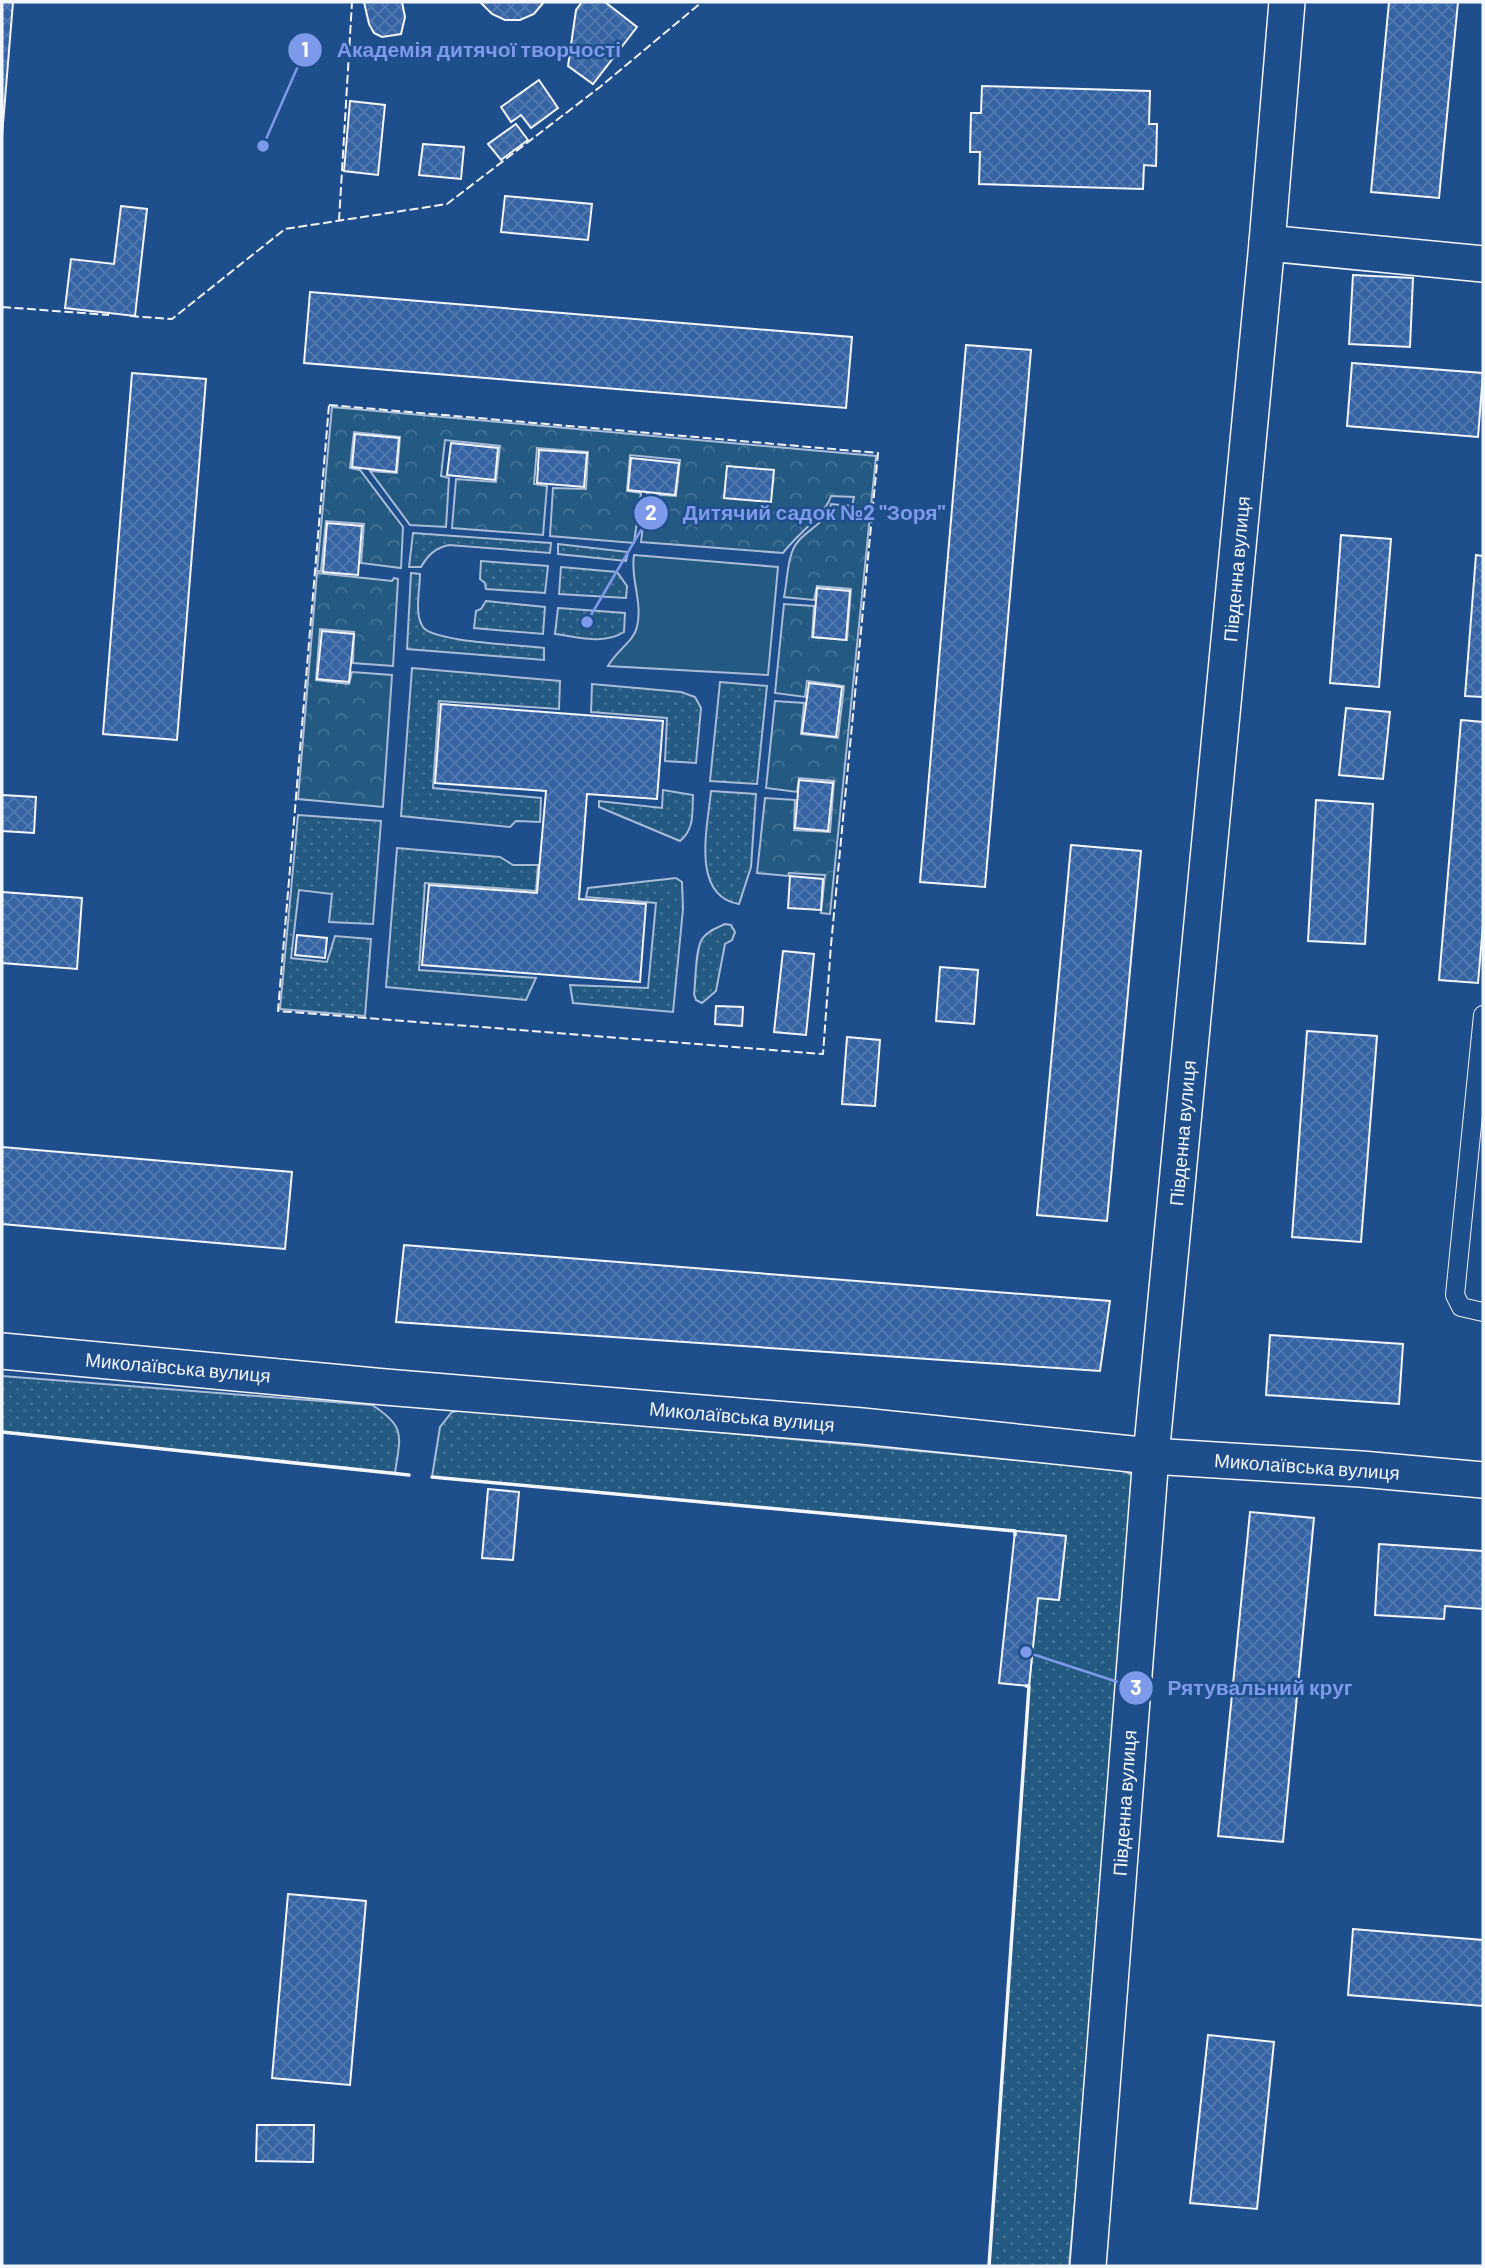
<svg xmlns="http://www.w3.org/2000/svg" width="1485" height="2268" font-family="Barlow,sans-serif">
<style>
.grass{fill:url(#grass-dots);stroke:#a8bbd7;stroke-width:2}
.park{fill:url(#park-crowns);stroke:#a8bbd7;stroke-width:2}
.pitch{fill:#245a82;stroke:#a8bbd7;stroke-width:2}
.building{fill:url(#building-cross-hatch);stroke:#f2f6ff;stroke-width:2}
.lines{fill:none;stroke-linecap:round;stroke-linejoin:round}
.lane-casing{stroke:#f2f6ff;stroke-width:20}
.street-casing{stroke:#f2f6ff;stroke-width:38}
.lane{stroke:#1f4e8c;stroke-width:18}
.street{stroke:#1f4e8c;stroke-width:35}
.fence{stroke:#f2f6ff;stroke-width:2;stroke-dasharray:9 3.5;stroke-linecap:butt}
.wall{stroke:#f2f6ff;stroke-width:3.5}
.labels{text-anchor:middle;dominant-baseline:central;stroke-width:5;stroke-linejoin:round;paint-order:stroke}
.street-label{font-size:19px;fill:#f2f6ff;stroke:#1f4e8c}
.leader{fill:none;stroke:#7d9aea;stroke-width:2.5}
.callout-dot{fill:#7d9aea;stroke:#1f4e8c;stroke-width:2.5}
.mark-label{font-size:21px;text-anchor:middle;font-weight:bold;fill:#fff}
.callout-label{font-size:21px;text-anchor:middle;font-weight:bold;fill:#7d9aea;stroke:#1f4e8c;stroke-width:5;stroke-linejoin:round;paint-order:stroke}
</style>
<defs>
<pattern id="grass-dots" width="8" height="8" patternUnits="userSpaceOnUse" patternTransform="scale(1.75)"><rect width="8" height="8" fill="#245a82"/><path d="M2 2h.1M6 6h.1" fill="none" stroke="#447295" stroke-width="1.8" stroke-linecap="round"/></pattern>
<pattern id="park-crowns" width="20" height="18" patternUnits="userSpaceOnUse" patternTransform="scale(1.75)"><rect width="20" height="18" fill="#245a82"/><path d="M2 6a3 3 0 1 1 6 0M12 15a3 3 0 1 1 6 0" fill="none" stroke="#447295"/></pattern>
<pattern id="building-cross-hatch" width="8" height="8" patternUnits="userSpaceOnUse" patternTransform="scale(1.75)"><rect width="8" height="8" fill="#3563a3"/><path d="M0 0l8 8M0 8l8-8" fill="none" stroke="#537ab1"/></pattern>
</defs>
<rect width="100%" height="100%" fill="#1f4e8c"/>
<g class="grass">
<path d="M 413,533 L 551,543 L 550,553 L 449,545 C 435,548 428,555 421,567 L 409,567 Z"/>
<polygon points="558,544 628,552 626,561 558,554"/>
<polygon points="481,561 548,566 545,593 486,589 485,583 480,579"/>
<polygon points="561,567 617,572 627,586 626,598 559,594"/>
<path d="M 411,573 L 420,574 C 420,589 414,615 423,627 C 432,642 523,645 544,648 L 544,660 L 407,649 Z"/>
<polygon points="486,601 545,607 543,634 474,628 476,611 481,609"/>
<path d="M 558,608 L 625,613 L 624,632 C 604,645 578,637 555,634 Z"/>
<polygon points="412,668 560,681 559,709 439,701 433,788 541,798 540,822 516,821 510,827 401,816"/>
<polygon points="720,682 767,686 757,784 710,781"/>
<polygon points="592,684 681,692 695,697 701,708 696,763 665,761 667,718 591,712"/>
<path d="M 663,790 L 693,795 C 692,812 695,829 680,841 L 599,807 L 599,801 L 662,808 Z"/>
<path d="M 711,791 L 756,794 L 751,867 L 739,904 C 690,896 708,825 711,791 Z"/>
<polygon points="298,815 381,821 373,924 329,922 332,894 299,890 291,958 327,962 335,936 371,939 365,1016 280,1009"/>
<polygon points="397,848 500,857 513,865 538,865 536,891 425,883 419,970 536,978 526,1000 386,987"/>
<polygon points="676,878 682,882 683,909 673,1012 573,1003 570,985 648,988 656,903 586,897 588,888"/>
<path d="M 725,924 L 731,925 L 735,932 L 732,940 L 725,944 L 716,991 L 702,1003 L 696,1000 L 694,994 C 696,980 695,951 702,939 C 707,931 717,928 725,924 Z"/>
<path d="M 2,1376 L 372,1405 C 407,1427 400,1437 395,1473 L 2,1432 Z"/>
<polygon points="469,1409 1122,1470 1134,1476 1142,1488 1069,2266 989,2266 1029,1686 1038,1598 1059,1600 1066,1536 432,1477 440,1427 452,1412"/>
</g>
<g class="park">
<path d="M 332,407 L 876,456 L 830,914 L 821,913 L 825,875 L 789,873 L 788,876 L 757,873 L 765,798 L 795,800 L 794,830 L 830,832 L 834,781 L 799,778 L 797,792 L 766,788 L 775,701 L 804,703 L 801,734 L 838,738 L 844,686 L 807,681 L 805,697 L 775,693 L 784,604 L 814,606 L 812,637 L 847,640 L 851,589 L 817,586 L 814,600 L 784,597 C 787,583 787,565 792,552 C 799,531 827,526 831,504 L 852,506 L 854,497 L 831,496 C 826,514 795,536 783,553 L 641,542 L 647,494 L 676,496 L 680,460 L 630,455 L 627,491 L 641,493 L 634,543 L 550,536 L 553,488 L 586,489 L 588,452 L 537,448 L 534,484 L 547,486 L 543,535 L 452,528 L 456,479 L 496,482 L 500,446 L 445,440 L 441,476 L 449,478 L 446,527 L 410,525 L 370,471 L 397,473 L 400,437 L 354,432 L 350,468 L 360,470 L 403,527 L 401,568 L 361,563 L 364,524 L 326,521 L 321,571 L 317,571 Z"/>
<polygon points="317,573 392,581 394,578 398,579 393,666 353,663 354,632 320,629 316,680 349,684 352,672 392,675 383,807 298,799"/>
</g>
<path class="pitch" d="M 634,555 L 778,567 L 768,675 L 608,666 C 616,651 634,641 637,627 C 643,602 630,578 634,555 Z"/>
<g class="building">
<polygon points="2,2 13,2 2,136"/>
<polygon points="364,2 402,2 405,17 401,34 382,37 374,33 369,24"/>
<polygon points="480,2 544,2 534,14 520,20 505,20 492,14"/>
<polygon points="582,2 605,2 637,27 593,84 568,66 576,10"/>
<polygon points="1389,2 1458,2 1439,198 1371,192"/>
<polygon points="539,80 558,108 531,128 521,115 511,122 501,107"/>
<polygon points="982,86 1150,91 1149,124 1157,124 1156,166 1144,165 1143,189 979,184 980,152 970,152 971,113 981,113"/>
<polygon points="350,101 385,105 378,175 344,171"/>
<polygon points="516,124 528,140 501,160 488,144"/>
<polygon points="423,144 464,147 461,179 419,175"/>
<polygon points="505,196 592,204 588,240 501,232"/>
<polygon points="121,206 147,209 135,316 65,308 71,259 114,264"/>
<polygon points="1353,275 1413,278 1410,347 1349,344"/>
<polygon points="310,292 852,337 846,408 304,363"/>
<polygon points="966,345 1031,350 985,887 920,882"/>
<polygon points="1352,363 1483,373 1478,437 1347,426"/>
<polygon points="132,373 206,379 177,740 103,734"/>
<polygon points="355,434 399,438 396,472 352,467"/>
<polygon points="451,443 498,448 495,480 447,475"/>
<polygon points="539,450 587,453 584,487 537,483"/>
<polygon points="631,458 679,463 675,495 628,490"/>
<polygon points="727,466 774,470 771,502 724,498"/>
<polygon points="327,523 362,526 358,575 323,572"/>
<polygon points="1341,535 1391,539 1379,687 1330,683"/>
<polygon points="1476,555 1483,556 1483,697 1465,696"/>
<polygon points="817,588 850,591 846,640 813,637"/>
<polygon points="322,631 354,634 349,682 317,679"/>
<polygon points="809,683 842,687 836,737 802,733"/>
<polygon points="441,704 663,721 657,799 587,794 579,899 646,904 640,982 422,965 429,885 537,893 546,791 435,783"/>
<polygon points="1346,708 1390,712 1383,779 1339,775"/>
<polygon points="1461,720 1483,722 1483,925 1478,983 1439,980"/>
<polygon points="799,780 833,783 828,831 795,828"/>
<polygon points="2,795 36,797 34,833 2,831"/>
<polygon points="1316,800 1373,804 1365,944 1308,941"/>
<polygon points="1071,845 1141,851 1107,1221 1037,1215"/>
<polygon points="790,876 823,879 821,910 788,908"/>
<polygon points="2,892 82,898 77,969 2,963"/>
<polygon points="297,935 327,938 325,958 295,955"/>
<polygon points="783,951 814,954 806,1035 774,1032"/>
<polygon points="940,967 978,970 974,1024 936,1021"/>
<polygon points="716,1006 743,1007 742,1026 715,1024"/>
<polygon points="1307,1031 1377,1036 1361,1242 1292,1237"/>
<polygon points="847,1037 880,1040 875,1106 842,1104"/>
<polygon points="2,1147 292,1172 285,1249 2,1224"/>
<polygon points="404,1245 1110,1301 1100,1371 396,1322"/>
<polygon points="1270,1335 1403,1344 1399,1404 1266,1395"/>
<polygon points="488,1489 519,1492 513,1560 482,1558"/>
<polygon points="1250,1512 1314,1518 1283,1842 1218,1836"/>
<polygon points="1015,1531 1066,1536 1059,1600 1038,1598 1029,1686 999,1683"/>
<polygon points="1379,1544 1483,1551 1483,1609 1445,1606 1444,1619 1375,1615"/>
<polygon points="288,1894 366,1901 350,2085 272,2078"/>
<polygon points="1353,1929 1483,1940 1483,2006 1348,1995"/>
<polygon points="1208,2035 1274,2042 1257,2209 1190,2203"/>
<polygon points="257,2125 314,2125 313,2162 256,2161"/>
</g>
<g class="lines">
<g class="lane-casing">
<polyline id="lane" points="1483,1015 1455,1295 1461,1307 1483,1312"/>
</g>
<g class="street-casing">
<g id="street">
<polyline points="1267,243 1483,264"/>
<polyline points="2,1351 385,1387 862,1426 1151,1456 1361,1469 1483,1480"/>
<polyline points="1088,2266 1151,1456 1267,243 1287,2"/>
</g>
</g>
<use href="#lane" class="lane"/>
<use href="#street" class="street"/>
<g class="fence">
<polyline points="339,221 352,2"/>
<polyline points="2,307 109,315"/>
<polyline points="130,316 172,319 285,229 447,204 600,87 702,2"/>
<polygon points="329,405 878,453 831,945 823,1054 278,1011"/>
</g>
<g class="wall">
<polyline points="2,1432 409,1475"/>
<polyline points="432,1477 1015,1531 1015,1535"/>
<polyline points="989,2266 1029,1686 1026,1686"/>
</g>
</g>
<g class="labels">
<g class="street-label">
<text transform="translate(1236 569) rotate(-85)">Південна вулиця</text>
<text transform="translate(1182 1133) rotate(-85)">Південна вулиця</text>
<text transform="translate(178 1367) rotate(5)">Миколаївська вулиця</text>
<text transform="translate(742 1416) rotate(5)">Миколаївська вулиця</text>
<text transform="translate(1307 1466) rotate(4)">Миколаївська вулиця</text>
<text transform="translate(1124 1803) rotate(-86)">Південна вулиця</text>
</g>
</g>
<path class="leader" d="M263 146L305 50M587 622L651 513M1026 1652L1136 1688"/>
<g class="callout-dot">
<circle cx="263" cy="146" r="7"/>
<circle cx="587" cy="622" r="7"/>
<circle cx="1026" cy="1652" r="7"/>
<circle cx="305" cy="50" r="18"/>
<circle cx="651" cy="513" r="18"/>
<circle cx="1136" cy="1688" r="18"/>
</g>
<g class="mark-label">
<text x="305" y="57">1</text>
<text x="651" y="520">2</text>
<text x="1136" y="1695">3</text>
</g>
<g class="callout-label">
<text x="479" y="57">Академія дитячої творчості</text>
<text x="814" y="520">Дитячий садок №2 "Зоря"</text>
<text x="1260" y="1695">Рятувальний круг</text>
</g>
<rect width="1485" height="2268" fill="none" stroke="#f2f6ff" stroke-width="7"/>
</svg>
